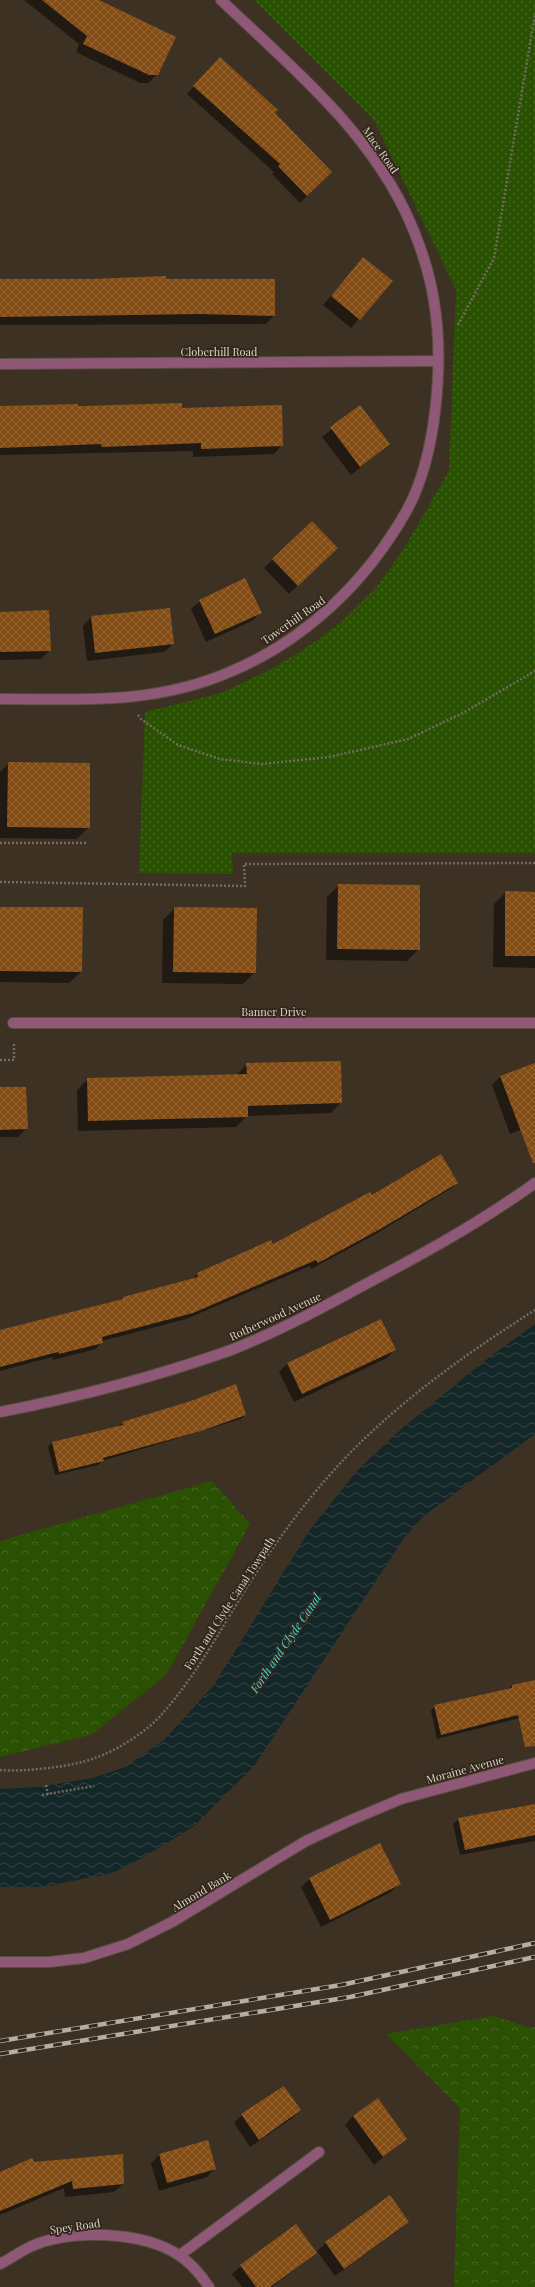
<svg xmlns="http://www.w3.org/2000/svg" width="535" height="2287" font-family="'Playfair Display',serif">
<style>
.forest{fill:url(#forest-crowns)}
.park{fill:url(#park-dots)}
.water{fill:url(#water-waves)}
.shadow{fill:#0007}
.building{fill:url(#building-cross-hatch)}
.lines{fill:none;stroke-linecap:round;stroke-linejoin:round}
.minor-casing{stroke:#594e42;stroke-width:12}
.path{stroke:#746a5f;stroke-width:2.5;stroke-dasharray:2 2;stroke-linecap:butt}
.minor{stroke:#8f5876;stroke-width:10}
.rail-casing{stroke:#b6aea5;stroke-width:4.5}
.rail{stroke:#33271a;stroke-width:3;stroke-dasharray:9;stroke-linecap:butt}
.labels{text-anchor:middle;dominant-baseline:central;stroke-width:3.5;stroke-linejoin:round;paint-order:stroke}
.street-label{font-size:11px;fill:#dbd4cc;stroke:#33271a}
.water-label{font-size:12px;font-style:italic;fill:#3ed7de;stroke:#33271a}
</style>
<defs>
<pattern id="forest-crowns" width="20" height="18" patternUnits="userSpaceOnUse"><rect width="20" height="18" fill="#2a5101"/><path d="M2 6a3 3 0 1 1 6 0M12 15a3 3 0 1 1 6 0" fill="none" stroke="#486925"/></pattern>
<pattern id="park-dots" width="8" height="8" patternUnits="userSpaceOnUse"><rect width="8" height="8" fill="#2a5101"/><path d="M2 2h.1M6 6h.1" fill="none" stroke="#486925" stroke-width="1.8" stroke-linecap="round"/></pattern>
<pattern id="water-waves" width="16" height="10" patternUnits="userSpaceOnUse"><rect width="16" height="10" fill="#142728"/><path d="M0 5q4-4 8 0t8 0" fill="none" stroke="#364546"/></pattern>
<pattern id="building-cross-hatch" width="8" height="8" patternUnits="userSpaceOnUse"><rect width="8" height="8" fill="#834d15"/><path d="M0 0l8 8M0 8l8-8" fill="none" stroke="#946636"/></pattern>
</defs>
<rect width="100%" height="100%" fill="#3d3124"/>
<g class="forest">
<polygon points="212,1481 250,1524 166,1675 91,1735 0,1757 0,1541"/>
<polygon points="494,2016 530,2028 535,2027 535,2287 454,2287 460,2108 386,2034"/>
</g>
<polygon class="park" points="254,0 535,0 535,853 232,853 233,874 139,873 145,712 221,693 268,671 306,648 338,625 375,589 403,550 449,471 456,290 374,120"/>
<polygon class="water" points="535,1324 535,1434 424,1516 404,1538 254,1766 193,1827 135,1862 112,1873 42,1887 0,1887 0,1789 38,1787 93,1778 125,1767 164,1740 214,1685 309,1531 356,1472 399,1431 483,1362"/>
<g class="shadow">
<polygon points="24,0 97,0 157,74 149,83 140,83 76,52 79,44"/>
<polygon points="213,66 274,113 331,172 300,203 272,174 274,172 187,94"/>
<polygon points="363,258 391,281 351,328 323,305"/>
<polygon points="0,280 165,280 274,315 266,324 0,325"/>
<polygon points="181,404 182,409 282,445 274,454 193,457 193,451 0,455 0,407"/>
<polygon points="360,406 389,444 351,475 322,437"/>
<polygon points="312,522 328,556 289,594 264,568"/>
<polygon points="200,601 260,613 252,621 206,642 191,609"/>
<polygon points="169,609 173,644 164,652 87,661 83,626 91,617"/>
<polygon points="0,613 50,650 41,659 0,660"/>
<polygon points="9,763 89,827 77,839 0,838 0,772"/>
<polygon points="339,885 419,949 407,961 326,960 327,897"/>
<polygon points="506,892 535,893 535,968 493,967 494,904"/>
<polygon points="0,908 81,972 69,983 0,982"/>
<polygon points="175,908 255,972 243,984 162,983 163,920"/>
<polygon points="247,1064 341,1102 331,1113 247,1116 236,1127 78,1131 77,1090 88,1079 236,1076"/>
<polygon points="535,1064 535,1124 510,1134 492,1085 500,1077"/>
<polygon points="0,1088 27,1128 18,1137 0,1137"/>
<polygon points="457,1183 450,1189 374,1235 311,1269 310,1266 186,1319 102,1341 96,1349 53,1360 52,1357 0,1371 0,1335 192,1279 197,1274 272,1245 371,1197"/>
<polygon points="395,1350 387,1358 294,1402 279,1372 288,1363"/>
<polygon points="245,1415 241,1419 102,1461 98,1465 55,1475 48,1447 52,1443 118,1427 122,1423"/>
<polygon points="535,1681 535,1714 437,1739 431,1711 435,1706 508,1690 512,1686"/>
<polygon points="535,1804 535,1841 460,1855 453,1824 459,1819"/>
<polygon points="310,1879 399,1884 391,1892 321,1927 301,1887"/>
<polygon points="300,2110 291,2119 250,2147 234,2123 242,2115"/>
<polygon points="353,2116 406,2139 374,2165 345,2125"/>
<polygon points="159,2155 215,2168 207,2177 159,2191 151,2163"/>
<polygon points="34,2163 123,2184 114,2192 65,2197 64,2188 0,2215 0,2173"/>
<polygon points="390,2197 408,2222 399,2230 335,2276 317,2251 326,2243"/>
<polygon points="316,2253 272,2287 242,2287 232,2274 241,2266"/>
</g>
<g class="building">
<polygon points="42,0 99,0 176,37 158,75 149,75 83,44 87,36"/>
<polygon points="220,57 278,110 275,113 332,172 307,196 278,166 280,164 193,86"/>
<polygon points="363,257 393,281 360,320 331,296"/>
<polygon points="166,276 166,279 275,279 275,316 199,314 0,317 0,279 91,279"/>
<polygon points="182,403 182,408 282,405 283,446 201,449 201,443 102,447 101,444 0,448 0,406 78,404 78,406"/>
<polygon points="360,405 390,444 360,467 330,427"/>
<polygon points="312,521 338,548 298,586 272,559"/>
<polygon points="245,578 262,613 215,634 199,600"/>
<polygon points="170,608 174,644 95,653 91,616"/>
<polygon points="49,610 51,651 0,652 0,612"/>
<polygon points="8,762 90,763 90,828 7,827"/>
<polygon points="338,884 420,885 420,950 337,949"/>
<polygon points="505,891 535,892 535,956 505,956"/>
<polygon points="0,907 83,907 82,972 0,971"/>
<polygon points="174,907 257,908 256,973 173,972"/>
<polygon points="341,1061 342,1103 248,1106 248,1117 88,1121 87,1078 247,1074 246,1063"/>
<polygon points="535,1063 535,1163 533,1163 500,1076"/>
<polygon points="0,1087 26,1087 28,1129 0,1130"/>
<polygon points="441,1154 458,1183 382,1228 318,1263 316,1260 193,1313 102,1337 103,1343 59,1354 58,1352 0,1367 0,1330 123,1299 123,1297 198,1277 197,1273 271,1240 273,1244 370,1192 372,1195"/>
<polygon points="381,1319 396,1350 302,1394 287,1363"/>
<polygon points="236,1384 246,1415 201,1431 103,1458 104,1461 59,1472 52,1442 123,1425 122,1422 191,1401"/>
<polygon points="535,1680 535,1746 525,1747 518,1715 441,1735 434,1705 512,1688 512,1685"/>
<polygon points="535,1804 535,1835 465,1850 458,1818"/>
<polygon points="380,1843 401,1884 330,1920 309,1878"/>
<polygon points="284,2086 301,2110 259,2140 241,2114"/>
<polygon points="378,2098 407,2139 383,2157 353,2116"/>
<polygon points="208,2140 216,2169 167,2183 159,2154"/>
<polygon points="123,2154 124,2184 73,2189 72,2181 0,2211 0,2172 32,2158 34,2162"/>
<polygon points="390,2195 409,2222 344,2269 325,2242"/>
<polygon points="296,2224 317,2253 270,2287 256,2287 240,2265"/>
</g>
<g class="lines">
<g class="minor-casing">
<g id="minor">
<polyline points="0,364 438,361"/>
<path d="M 0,699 C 82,699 155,705 232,671 C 307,639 367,581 407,510 C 437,455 444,362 434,301 C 429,270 417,236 404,209 C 363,125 287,63 221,0"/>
<polyline points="13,1023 535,1023"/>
<path d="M 0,1412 C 78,1397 155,1377 231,1350 C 277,1332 320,1309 364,1285 C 423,1254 481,1222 535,1183"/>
<polyline points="0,1962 49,1962 84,1958 128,1944 172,1922 306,1841 349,1821 401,1799 535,1763"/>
<polyline points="180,2255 319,2152"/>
<path d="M 0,2264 C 10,2259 21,2251 32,2246 C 72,2229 144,2231 180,2256 C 192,2264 201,2275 209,2287"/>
</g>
</g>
<g class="path">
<polyline points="458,325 494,258 535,14"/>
<polyline points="138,715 141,719 178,745 220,759 262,764 329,757 408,739 463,713 535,671"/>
<polyline points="0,843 86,843"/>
<polyline points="0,882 245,886 244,864 535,863"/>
<polyline points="0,1060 14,1060 14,1042"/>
<path d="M 0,1770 C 24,1772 72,1767 95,1758 C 116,1751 148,1731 162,1714 C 195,1677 218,1634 244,1592 C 275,1542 311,1493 351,1452 C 405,1397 470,1351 535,1310"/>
<polyline points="46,1785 48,1794"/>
<polyline points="42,1795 94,1786"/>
</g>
<use href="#minor" class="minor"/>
<g class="rail-casing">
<g id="rail">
<polyline points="0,2041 341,1985 535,1943"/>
<polyline points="0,2054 350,1997 535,1957"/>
</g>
</g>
<use href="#rail" class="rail"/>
</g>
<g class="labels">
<g class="street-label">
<text transform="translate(381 150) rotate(55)">Mace Road</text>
<text x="219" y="351">Cloberhill Road</text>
<text transform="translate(293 620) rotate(-35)">Towerhill Road</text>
<text x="274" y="1011">Banner Drive</text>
<text transform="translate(275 1316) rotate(-25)">Rotherwood Avenue</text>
<text transform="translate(229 1603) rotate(-57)">Forth and Clyde Canal Towpath</text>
<text transform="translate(465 1769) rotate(-15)">Moraine Avenue</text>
<text transform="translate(201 1891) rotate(-31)">Almond Bank</text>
<text transform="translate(75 2226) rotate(-8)">Spey Road</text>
</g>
<g class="water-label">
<text transform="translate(285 1643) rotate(-56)">Forth and Clyde Canal</text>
</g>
</g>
</svg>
